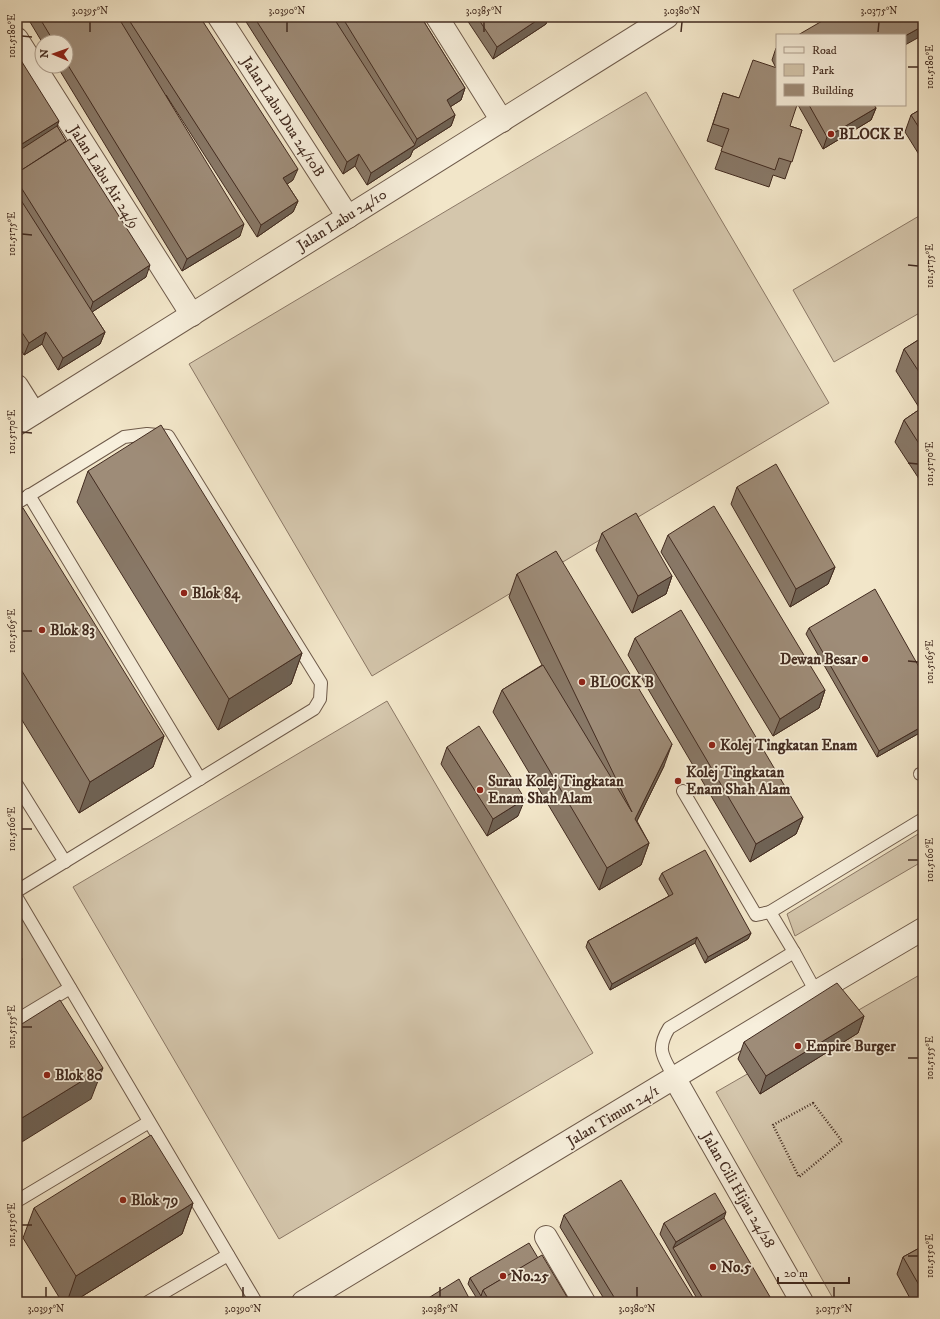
<svg xmlns="http://www.w3.org/2000/svg" width="940" height="1319" font-family="'IM FELL DW Pica',serif">
<style>
.green{fill:#d4c6ac;stroke:#8b7866}
.lines{fill:none;stroke-linecap:round;stroke-linejoin:round}
.service-casing{stroke:#6e5a4a;stroke-width:14}
.minor-casing{stroke:#6e5a4a;stroke-width:24}
.tertiary-casing{stroke:#6e5a4a;stroke-width:24}
.path{stroke:#422b20;stroke-width:2.5;stroke-dasharray:1 2;stroke-linecap:butt}
.service{stroke:#f7efdc;stroke-width:12}
.minor{stroke:#f7efdc;stroke-width:22}
.tertiary{stroke:#f7efdc;stroke-width:22}
.wall{fill:#887867;stroke:#422b20}
.shaded-wall{fill:#6f6254;stroke:#422b20}
.building{fill:#9e8c78;stroke:#422b20}
.ticks{fill:none;stroke:#422b20;stroke-width:1.5}
.poi-dot{fill:#8f2418;stroke:#f7efdc;stroke-width:1.5}
.labels{text-anchor:middle;dominant-baseline:central;stroke-width:3.5;stroke-linejoin:round;paint-order:stroke}
.street-label{font-size:15px;fill:#422b20;stroke:#f7efdc}
.poi-label{font-size:15px;font-weight:bold;fill:#422b20;stroke:#f7efdc;text-anchor:start}
.neatline{fill:none;stroke:#422b20;stroke-width:1.5}
.ticks-label{font-size:10px;text-anchor:middle;fill:#422b20}
</style>
<rect width="100%" height="100%" fill="#f2e6c9"/>
<filter id="stains"><feTurbulence type="fractalNoise" baseFrequency=".005" numOctaves="4"/><feColorMatrix values="0 0 0 0 .2 0 0 0 0 .09 0 0 0 0 .02 0 0 0 .5 -.17"/></filter>
<radialGradient id="worn" r=".72"><stop offset=".6" stop-color="#630" stop-opacity="0"/><stop offset="1" stop-color="#630" stop-opacity=".3"/></radialGradient>
<g class="green">
<polygon points="646,92 829,403 372,676 189,364"/>
<polygon points="919,216 923,224 923,311 834,362 793,290"/>
<polygon points="387,701 593,1053 279,1239 73,887"/>
<polygon points="923,831 923,861 795,936 787,914"/>
<polygon points="17,898 70,988 17,1020"/>
<polygon points="923,973 923,1302 835,1302 716,1092"/>
</g>
<g class="lines">
<g class="service-casing">
<g id="service">
<polyline points="29,495 200,779"/>
<polyline points="17,503 124,437 147,434 168,436 321,683 320,699 314,709 17,891"/>
<polyline points="920,774 923,773"/>
<polyline points="17,785 65,862"/>
<polyline points="683,791 756,915 770,912"/>
<polyline points="17,898 256,1302"/>
<polyline points="794,952 770,912 923,819"/>
<polyline points="17,1020 70,988"/>
<path d="M 675,1079 C 664,1057 655,1051 669,1028 L 794,952 L 816,992"/>
<polyline points="17,1201 149,1122"/>
<polyline points="148,1302 228,1255"/>
</g>
</g>
<g class="minor-casing">
<g id="minor">
<polyline points="219,17 348,217"/>
<polyline points="437,17 502,121"/>
<polyline points="17,39 192,315"/>
<polyline points="17,386 34,413"/>
<polyline points="17,424 667,17"/>
<polyline points="675,1079 802,1302"/>
<polyline points="546,1237 584,1302"/>
</g>
</g>
<g class="tertiary-casing">
<polyline id="tertiary" points="303,1302 816,992 923,929"/>
</g>
<polygon class="path" points="813,1103 842,1141 799,1177 773,1125"/>
<use href="#service" class="service"/>
<use href="#minor" class="minor"/>
<use href="#tertiary" class="tertiary"/>
</g>
<g class="wall">
<polygon points="27,17 200,17 293,180 287,184 298,201 293,212 257,237 166,95 240,236 182,271 57,66 66,66 66,42 42,42"/>
<polygon points="243,17 421,17 465,88 461,100 450,107 455,115 451,126 413,150 410,157 367,185 355,166 343,174"/>
<polygon points="465,17 548,17 546,24 493,59"/>
<polygon points="776,48 777,48 777,105 790,126 802,130 785,179 773,175 769,187 715,169 723,147 707,141 723,93 739,98 776,68 772,60"/>
<polygon points="17,54 57,126 146,277 92,312 105,332 100,344 58,370 42,344 24,355 17,343"/>
<polygon points="798,105 874,105 876,108 871,120 823,149"/>
<polygon points="923,108 923,161 905,132 911,115"/>
<polygon points="923,337 923,485 895,442 904,420 920,409 896,371 904,349"/>
<polygon points="88,471 302,653 291,684 218,730 77,502"/>
<polygon points="737,487 835,567 828,584 790,607 731,504"/>
<polygon points="17,511 164,736 153,767 79,813 17,712"/>
<polygon points="602,533 672,576 666,594 632,613 596,550"/>
<polygon points="668,535 825,690 819,708 773,736 661,552"/>
<polygon points="517,574 664,766 637,821 649,843 641,865 599,890 493,712 502,690 542,665 509,597"/>
<polygon points="809,628 923,674 923,731 877,757 806,634"/>
<polygon points="635,638 803,817 796,834 750,862 628,655"/>
<polygon points="447,747 518,816 487,836 441,764"/>
<polygon points="662,873 751,933 748,939 705,963 695,943 610,990 586,947 588,941 669,896 659,879"/>
<polygon points="864,1016 858,1033 760,1094 738,1059 744,1042"/>
<polygon points="193,1203 182,1234 73,1302 62,1302 23,1238 34,1208"/>
<polygon points="564,1215 696,1302 606,1302 560,1227"/>
<polygon points="664,1223 773,1302 699,1302 660,1234"/>
<polygon points="923,1246 923,1302 912,1302 897,1274 903,1257"/>
<polygon points="538,1258 570,1302 479,1302 468,1284 470,1278"/>
</g>
<g class="shaded-wall">
<polygon points="542,17 548,17 546,24 493,59 497,47"/>
<polygon points="923,26 923,35 905,45 905,36"/>
<polygon points="465,88 461,100 442,112 447,100"/>
<polygon points="876,108 871,120 823,149 827,137"/>
<polygon points="455,115 451,126 413,150 410,157 367,185 371,173 414,146 417,139"/>
<polygon points="59,121 55,132 17,156 17,147"/>
<polygon points="359,154 355,166 343,174 347,162"/>
<polygon points="298,169 293,180 279,190 283,178"/>
<polygon points="298,201 293,212 257,237 261,225"/>
<polygon points="244,224 240,236 182,271 187,259"/>
<polygon points="150,265 146,277 89,314 93,302"/>
<polygon points="46,332 42,344 24,355 29,343"/>
<polygon points="105,332 100,344 58,370 63,358"/>
<polygon points="835,567 828,584 790,607 796,589"/>
<polygon points="672,576 666,594 632,613 638,596"/>
<polygon points="302,653 291,684 218,730 229,699"/>
<polygon points="825,690 819,708 773,736 780,719"/>
<polygon points="923,726 923,731 877,757 879,751"/>
<polygon points="164,736 153,767 79,813 90,782"/>
<polygon points="672,744 664,766 627,841 635,819"/>
<polygon points="525,799 518,816 487,836 493,819"/>
<polygon points="803,817 796,834 750,862 756,844"/>
<polygon points="649,843 641,865 599,890 607,868"/>
<polygon points="751,933 748,939 705,963 708,957"/>
<polygon points="697,937 695,943 610,990 612,984"/>
<polygon points="22,959 18,971 17,971 17,962"/>
<polygon points="864,1016 858,1033 760,1094 766,1076"/>
<polygon points="103,1068 91,1099 17,1145 17,1121"/>
<polygon points="193,1203 182,1234 73,1302 67,1302 76,1276"/>
<polygon points="726,1212 722,1224 673,1248 676,1242"/>
<polygon points="469,1298 468,1302 462,1302"/>
</g>
<g class="building">
<polygon points="39,17 118,17 244,224 187,259 66,62 66,42 54,42"/>
<polygon points="127,17 200,17 298,169 283,178 298,201 261,225"/>
<polygon points="254,17 333,17 415,145 371,173 359,154 347,162"/>
<polygon points="342,17 421,17 465,88 447,100 455,115 417,139"/>
<polygon points="477,17 542,17 497,47"/>
<polygon points="829,17 923,17 923,26 905,36 905,35 798,35"/>
<polygon points="17,54 59,121 17,147"/>
<polygon points="753,60 777,68 777,105 797,105 790,126 802,130 792,162 779,158 775,170 721,151 729,129 713,124 723,93 739,98"/>
<polygon points="809,105 874,105 876,108 827,137"/>
<polygon points="923,108 923,134 911,115"/>
<polygon points="57,126 66,141 17,173 17,152"/>
<polygon points="70,139 150,265 93,302 17,181 17,173"/>
<polygon points="17,194 105,332 63,358 46,332 29,343 17,325"/>
<polygon points="923,337 923,378 904,349"/>
<polygon points="923,407 923,450 904,420"/>
<polygon points="161,425 302,653 229,699 88,471"/>
<polygon points="776,464 835,567 796,589 737,487"/>
<polygon points="714,506 825,690 780,719 668,535"/>
<polygon points="23,508 164,736 90,782 17,663 17,511"/>
<polygon points="636,513 672,576 638,596 602,533"/>
<polygon points="556,551 672,744 635,819 649,843 607,868 502,690 543,665 632,812 517,574"/>
<polygon points="875,589 923,674 923,726 879,751 809,628"/>
<polygon points="681,610 803,817 756,844 635,638"/>
<polygon points="479,726 525,799 493,819 447,747"/>
<polygon points="705,850 751,933 708,957 697,937 612,984 588,941 673,894 662,873"/>
<polygon points="17,950 22,959 17,962"/>
<polygon points="837,983 864,1016 766,1076 744,1042"/>
<polygon points="60,1000 103,1068 17,1121 17,1027"/>
<polygon points="151,1135 193,1203 76,1276 34,1208"/>
<polygon points="621,1180 696,1302 617,1302 564,1215"/>
<polygon points="715,1193 726,1212 676,1242 664,1223"/>
<polygon points="724,1218 773,1302 705,1302 673,1248"/>
<polygon points="529,1243 538,1258 483,1290 481,1296 470,1278"/>
<polygon points="923,1246 923,1292 903,1257"/>
<polygon points="542,1255 570,1302 490,1302 483,1290"/>
<polygon points="459,1279 469,1298 462,1302 422,1302"/>
<polygon points="923,1296 923,1302 913,1302"/>
</g>
<path class="ticks" d="M 90,32 L 90,22M 287,32 L 287,22M 484,32 L 484,22M 681,32 L 682,22M 878,32 L 879,22M 22,36 L 32,37M 908,67 L 918,67M 22,234 L 32,235M 908,265 L 918,266M 22,432 L 32,433M 908,463 L 918,464M 22,631 L 32,631M 908,661 L 918,662M 22,829 L 32,829M 908,860 L 918,860M 22,1027 L 32,1027M 908,1058 L 918,1058M 22,1225 L 32,1225M 908,1256 L 918,1256M 46,1297 L 46,1287M 243,1297 L 243,1287M 440,1297 L 440,1287M 637,1297 L 637,1287M 834,1297 L 834,1287"/>
<g class="poi-dot">
<circle cx="831" cy="134" r="4"/>
<circle cx="184" cy="593" r="4"/>
<circle cx="42" cy="630" r="4"/>
<circle cx="865" cy="659" r="4"/>
<circle cx="582" cy="682" r="4"/>
<circle cx="712" cy="745" r="4"/>
<circle cx="678" cy="781" r="4"/>
<circle cx="480" cy="790" r="4"/>
<circle cx="798" cy="1046" r="4"/>
<circle cx="47" cy="1075" r="4"/>
<circle cx="123" cy="1200" r="4"/>
<circle cx="713" cy="1267" r="4"/>
<circle cx="503" cy="1276" r="4"/>
</g>
<g class="labels">
<g class="street-label">
<text transform="translate(283 117) rotate(57)">Jalan Labu Dua 24/10B</text>
<text transform="translate(104 177) rotate(58)">Jalan Labu Air 24/9</text>
<text transform="translate(342 220) rotate(-32)">Jalan Labu 24/10</text>
<text transform="translate(613 1116) rotate(-31)">Jalan Timun 24/1</text>
<text transform="translate(738 1190) rotate(60)">Jalan Cili Hijau 24/28</text>
</g>
<g class="poi-label">
<text x="839" y="134">BLOCK E</text>
<text x="192" y="593">Blok 84</text>
<text x="50" y="630">Blok 83</text>
<text x="857" y="659" text-anchor="end">Dewan Besar</text>
<text x="590" y="682">BLOCK B</text>
<text x="720" y="745">Kolej Tingkatan Enam</text>
<text x="686" y="772">Kolej Tingkatan<tspan x="686" dy="17">Enam Shah Alam</tspan></text>
<text x="488" y="781">Surau Kolej Tingkatan<tspan x="488" dy="17">Enam Shah Alam</tspan></text>
<text x="806" y="1046">Empire Burger</text>
<text x="55" y="1075">Blok 80</text>
<text x="131" y="1200">Blok 79</text>
<text x="721" y="1267">No.5</text>
<text x="511" y="1276">No.25</text>
</g>
</g>
<rect width="940" height="1319" fill="none" stroke="#f2e6c9" stroke-width="44"/>
<rect x="776" y="34" width="130" height="72" fill="#f7efdc" stroke="#afa191"/>
<rect x="784" y="47" width="20" height="6" fill="#f7efdc" stroke="#afa191"/>
<text x="812" y="54" font-size="12" fill="#422b20">Road</text>
<rect x="784" y="64" width="20" height="12" fill="#d4c6ac" stroke="#afa191"/>
<text x="812" y="74" font-size="12" fill="#422b20">Park</text>
<rect x="784" y="84" width="20" height="12" fill="#9e8c78" stroke="#afa191"/>
<text x="812" y="94" font-size="12" fill="#422b20">Building</text>
<g transform="translate(54 54) rotate(272)"><circle r="19" fill="#f7efdc" stroke="#afa191"/>
<path d="M0-3L7 15L0 10L-7 15Z" fill="#8f2418"/>
<text y="-6" font-size="11" font-weight="bold" text-anchor="middle" fill="#422b20">N</text>
</g>
<path d="M778 1277v6h71v-6" fill="none" stroke="#422b20" stroke-width="2"/>
<text x="784" y="1277" font-size="12" fill="#422b20" stroke="#f7efdc" stroke-width="3" paint-order="stroke">20 m</text>
<rect x="22" y="22" width="896" height="1275" class="neatline"/>
<g class="ticks-label">
<text x="90" y="14">3.0395°N</text>
<text x="287" y="14">3.0390°N</text>
<text x="484" y="14">3.0385°N</text>
<text x="682" y="14">3.0380°N</text>
<text x="879" y="14">3.0375°N</text>
<text transform="translate(11 36) rotate(-90)" y="4">101.5180°E</text>
<text transform="translate(929 67) rotate(-90)" y="4">101.5180°E</text>
<text transform="translate(11 234) rotate(-90)" y="4">101.5175°E</text>
<text transform="translate(929 266) rotate(-90)" y="4">101.5175°E</text>
<text transform="translate(11 432) rotate(-90)" y="4">101.5170°E</text>
<text transform="translate(929 464) rotate(-90)" y="4">101.5170°E</text>
<text transform="translate(11 631) rotate(-90)" y="4">101.5165°E</text>
<text transform="translate(929 662) rotate(-90)" y="4">101.5165°E</text>
<text transform="translate(11 829) rotate(-90)" y="4">101.5160°E</text>
<text transform="translate(929 860) rotate(-90)" y="4">101.5160°E</text>
<text transform="translate(11 1027) rotate(-90)" y="4">101.5155°E</text>
<text transform="translate(929 1058) rotate(-90)" y="4">101.5155°E</text>
<text transform="translate(11 1225) rotate(-90)" y="4">101.5150°E</text>
<text transform="translate(929 1256) rotate(-90)" y="4">101.5150°E</text>
<text x="46" y="1312">3.0395°N</text>
<text x="243" y="1312">3.0390°N</text>
<text x="440" y="1312">3.0385°N</text>
<text x="637" y="1312">3.0380°N</text>
<text x="834" y="1312">3.0375°N</text>
</g>
<rect width="100%" height="100%" filter="url(#stains)"/>
<rect width="100%" height="100%" fill="url(#worn)"/>
</svg>
